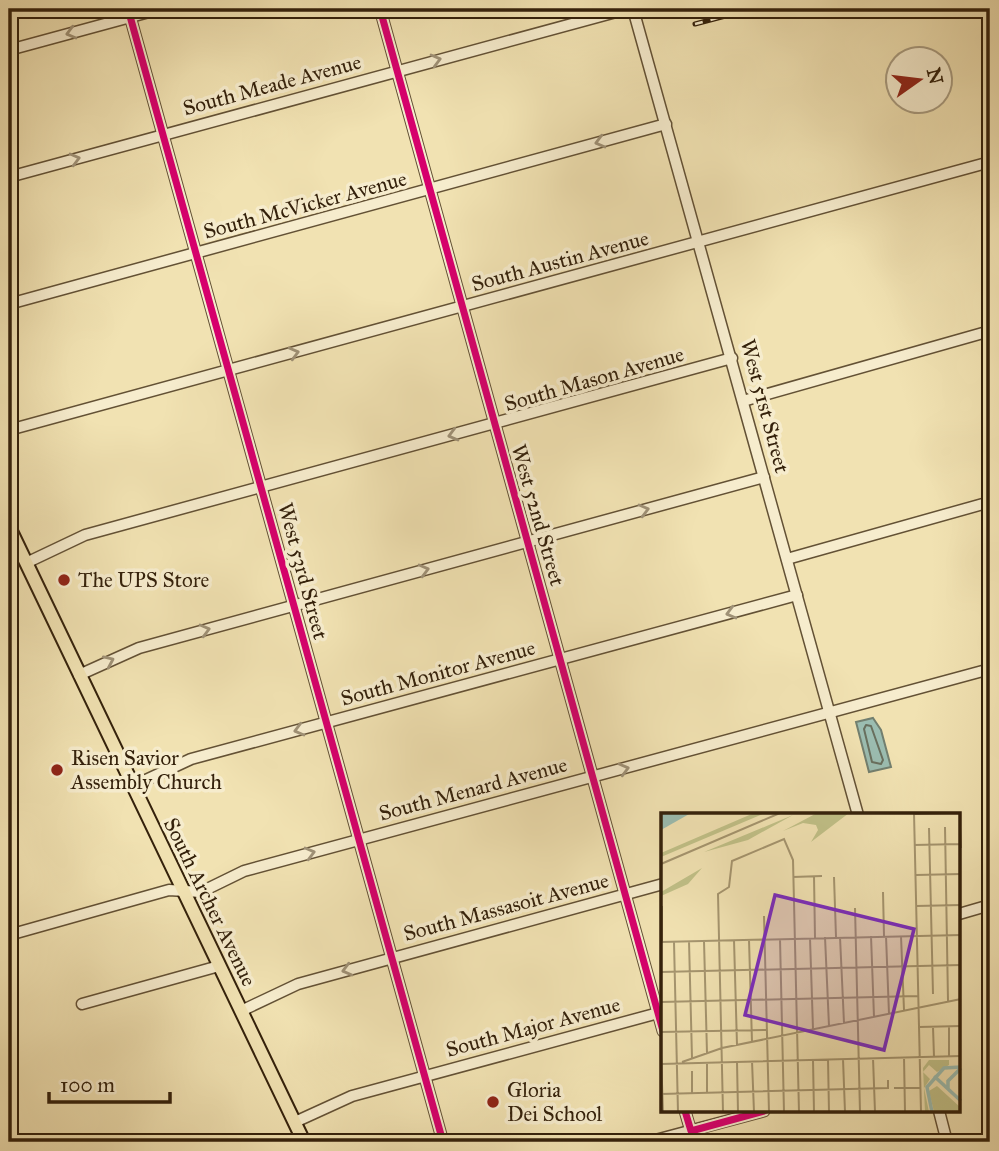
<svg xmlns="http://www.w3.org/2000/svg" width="999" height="1151" font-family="'IM FELL Great Primer',serif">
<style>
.water{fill:#9bbdb1;stroke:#727f6f;stroke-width:2}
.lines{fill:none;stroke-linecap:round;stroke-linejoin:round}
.shore{stroke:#686f5e;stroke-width:2}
.minor-casing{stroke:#635135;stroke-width:13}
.major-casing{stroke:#34210b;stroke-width:16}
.minor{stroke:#f6eccd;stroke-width:10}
.major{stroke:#f1e2b2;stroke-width:12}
.rail-casing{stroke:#34210b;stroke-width:5}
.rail{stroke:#f6eccd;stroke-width:2.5;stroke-dasharray:8;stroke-linecap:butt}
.cycleway-casing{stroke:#f6eccd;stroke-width:11}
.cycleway{stroke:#d6006c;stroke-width:7}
.oneway{stroke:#9f9176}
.poi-dot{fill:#8f2418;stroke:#f6eccd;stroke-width:2.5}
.labels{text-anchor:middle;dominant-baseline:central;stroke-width:7;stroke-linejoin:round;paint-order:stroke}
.street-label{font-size:21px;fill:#34210b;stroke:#f6eccd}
.poi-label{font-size:21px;fill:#34210b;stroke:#f6eccd;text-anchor:start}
.inset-river{fill:none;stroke:#9bbdb1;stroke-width:3.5}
.inset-road{fill:none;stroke:#a5956f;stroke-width:2}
.view{fill:#7b2cbf;fill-opacity:0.15;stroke:#7b2cbf;stroke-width:3.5}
.inset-edge{fill:none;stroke:#34210b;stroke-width:3.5}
</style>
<rect width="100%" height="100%" fill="#f1e2b2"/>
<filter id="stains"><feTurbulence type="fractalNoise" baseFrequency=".00286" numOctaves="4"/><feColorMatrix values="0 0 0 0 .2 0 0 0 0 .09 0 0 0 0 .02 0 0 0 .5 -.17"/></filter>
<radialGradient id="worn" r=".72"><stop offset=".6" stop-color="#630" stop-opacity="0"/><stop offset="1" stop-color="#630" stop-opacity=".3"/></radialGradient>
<polygon class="water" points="873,718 881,730 891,767 869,772 856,722"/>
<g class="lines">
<polygon class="shore" points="866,725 871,726 883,760 881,764 872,762 864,729"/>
<g class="minor-casing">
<g id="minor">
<polyline points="128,9 443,1142"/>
<polyline points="380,9 663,1031"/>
<polyline points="633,9 858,815"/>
<polyline points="9,50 160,9"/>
<polyline points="9,177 627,9"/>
<polyline points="9,304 666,124"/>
<polyline points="743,401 990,331"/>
<polyline points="9,430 990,162"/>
<polyline points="787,559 990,502"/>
<polyline points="26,563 85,535 732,358"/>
<polyline points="79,675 139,648 764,477"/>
<polyline points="133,786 191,759 797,595"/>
<polyline points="959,914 990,905"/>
<polyline points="9,935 169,890 201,892 244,871 990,669"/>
<polyline points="82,1004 219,966"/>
<polyline points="241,1011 298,984 663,884"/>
<polyline points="685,1111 694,1142"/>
<polyline points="939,1111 947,1142"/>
<polyline points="295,1122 352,1096 662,1012"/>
<polyline points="648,1142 764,1111"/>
</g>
</g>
<g class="major-casing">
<polyline id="major" points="9,527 304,1142"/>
</g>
<use href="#minor" class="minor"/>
<use href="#major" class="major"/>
<g class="rail-casing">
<g id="rail">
<polyline points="766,10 772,9"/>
<polyline points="695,24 752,9"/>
</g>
</g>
<use href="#rail" class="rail"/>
<g class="cycleway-casing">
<g id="cycleway">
<polyline points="128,9 443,1142"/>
<polyline points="380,9 663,1031"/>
<polyline points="685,1111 691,1131 764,1111"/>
</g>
</g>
<use href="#cycleway" class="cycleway"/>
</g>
<defs><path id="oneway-chevron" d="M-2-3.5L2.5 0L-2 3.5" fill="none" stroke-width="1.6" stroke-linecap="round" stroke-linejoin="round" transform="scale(1.75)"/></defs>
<g class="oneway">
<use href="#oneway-chevron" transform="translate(71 33) rotate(165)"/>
<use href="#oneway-chevron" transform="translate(436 60) rotate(-15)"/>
<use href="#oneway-chevron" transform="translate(600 142) rotate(165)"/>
<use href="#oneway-chevron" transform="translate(75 159) rotate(-15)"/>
<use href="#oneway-chevron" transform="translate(294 353) rotate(-15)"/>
<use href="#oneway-chevron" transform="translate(453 435) rotate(165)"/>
<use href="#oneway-chevron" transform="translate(644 510) rotate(-15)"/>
<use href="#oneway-chevron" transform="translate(424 570) rotate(-15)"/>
<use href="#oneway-chevron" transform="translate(731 613) rotate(165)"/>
<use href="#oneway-chevron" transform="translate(205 630) rotate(-15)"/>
<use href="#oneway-chevron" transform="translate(109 661) rotate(-24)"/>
<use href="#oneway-chevron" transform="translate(299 730) rotate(165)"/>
<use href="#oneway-chevron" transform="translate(624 769) rotate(-15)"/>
<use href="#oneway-chevron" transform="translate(310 853) rotate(-15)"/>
<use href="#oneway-chevron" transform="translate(347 970) rotate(165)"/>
</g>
<g class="poi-dot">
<circle cx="64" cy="580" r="7"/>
<circle cx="57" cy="770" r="7"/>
<circle cx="493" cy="1102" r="7"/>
</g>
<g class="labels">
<g class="street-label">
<text transform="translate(272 85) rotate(-15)">South Meade Avenue</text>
<text transform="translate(305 205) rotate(-15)">South McVicker Avenue</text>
<text transform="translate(560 261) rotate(-15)">South Austin Avenue</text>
<text transform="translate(594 379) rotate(-16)">South Mason Avenue</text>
<text transform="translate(765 406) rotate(75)">West 51st Street</text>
<text transform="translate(538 515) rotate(74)">West 52nd Street</text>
<text transform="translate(303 571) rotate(75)">West 53rd Street</text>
<text transform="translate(438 673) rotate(-15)">South Monitor Avenue</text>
<text transform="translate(473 789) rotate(-15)">South Menard Avenue</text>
<text transform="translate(210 902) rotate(64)">South Archer Avenue</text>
<text transform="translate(506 907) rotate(-15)">South Massasoit Avenue</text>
<text transform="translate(533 1027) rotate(-15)">South Major Avenue</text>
</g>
<g class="poi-label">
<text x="78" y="580">The UPS Store</text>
<text x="71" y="758">Risen Savior<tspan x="71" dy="24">Assembly Church</tspan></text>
<text x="507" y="1090">Gloria<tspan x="507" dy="24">Dei School</tspan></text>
</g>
</g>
<g transform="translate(661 813)">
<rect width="299" height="299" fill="#f1e2b2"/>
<path d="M 93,0 L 104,0 L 0,44 L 0,40 ZM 156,0 L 188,0 L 150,29 L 157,17 L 155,12 L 142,10 L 122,18 ZM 132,2 L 87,27 L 43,39 L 108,12 ZM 41,55 L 27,71 L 0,83 L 0,79 ZM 268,247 L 288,247 L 288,252 L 276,259 L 268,252 L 262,259 L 269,266 L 263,275 L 268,299 L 264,299 L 262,255 ZM 276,273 L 299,294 L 299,299 L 273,299 L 268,278 Z" fill="#c1c188"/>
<path d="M 0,0 L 30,0 L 0,17 Z" fill="#9bbdb1"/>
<path class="inset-river" d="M 273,263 L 300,288M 287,276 L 287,268 L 300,255M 271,299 L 266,274 L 283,255 L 300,254"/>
<path class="inset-road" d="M 253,0 L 260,299M 253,1 L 286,0M 284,14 L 287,188M 299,14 L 300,35M 268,15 L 272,181M 253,32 L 300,31M 0,51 L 119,0M 255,62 L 300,61M 153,63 L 154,125M 132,64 L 161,63M 173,64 L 175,124M 222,79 L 223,123M 1,93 L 1,129M 255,93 L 300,92M 194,95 L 199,299M 103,103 L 108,299M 210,123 L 213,204M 225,123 L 228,201M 240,123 L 243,197M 164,124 L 168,213M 179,124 L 183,210M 149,125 L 152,216M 119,126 L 123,299M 73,127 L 76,232M 88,127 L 91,229M 28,128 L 31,245M 43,128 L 46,240M 0,129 L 300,122M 13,129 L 17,299M 0,159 L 300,152M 0,189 L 257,183M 288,213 L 288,243M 258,214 L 300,213M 272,214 L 273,244M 0,219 L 106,217M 0,242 L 2,299M 243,244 L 244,299M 212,245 L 214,299M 167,246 L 168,299M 182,246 L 184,299M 152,247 L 153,299M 91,248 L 93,299M 21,249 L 61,235 L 300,186M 76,249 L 77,299M 46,250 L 46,280M 0,251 L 300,243M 31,258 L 31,280M 233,275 L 259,275M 0,281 L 227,275 L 227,267M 62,299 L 57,81 L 68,74 L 71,48 L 123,26 L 132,47 L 138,299"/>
<path class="view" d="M 114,82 L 253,116 L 223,237 L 84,202 Z"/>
<rect width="299" height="299" class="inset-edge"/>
</g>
<rect width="999" height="1151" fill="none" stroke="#f1e2b2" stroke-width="35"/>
<rect x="10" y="10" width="978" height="1130" fill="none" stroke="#34210b" stroke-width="3.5"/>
<rect x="18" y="18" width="964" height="1116" fill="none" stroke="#34210b" stroke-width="2"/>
<g transform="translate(919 80) rotate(76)"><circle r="33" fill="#f6eccd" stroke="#a89b7f" stroke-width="2"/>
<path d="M0-5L12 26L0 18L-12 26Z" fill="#8f2418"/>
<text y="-10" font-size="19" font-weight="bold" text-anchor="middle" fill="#34210b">N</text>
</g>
<path d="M49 1092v10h121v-10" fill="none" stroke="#34210b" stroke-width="3.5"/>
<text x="60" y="1092" font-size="21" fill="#34210b" stroke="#f6eccd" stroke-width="5" paint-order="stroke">100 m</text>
<rect width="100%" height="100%" filter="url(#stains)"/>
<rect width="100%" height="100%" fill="url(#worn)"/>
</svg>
